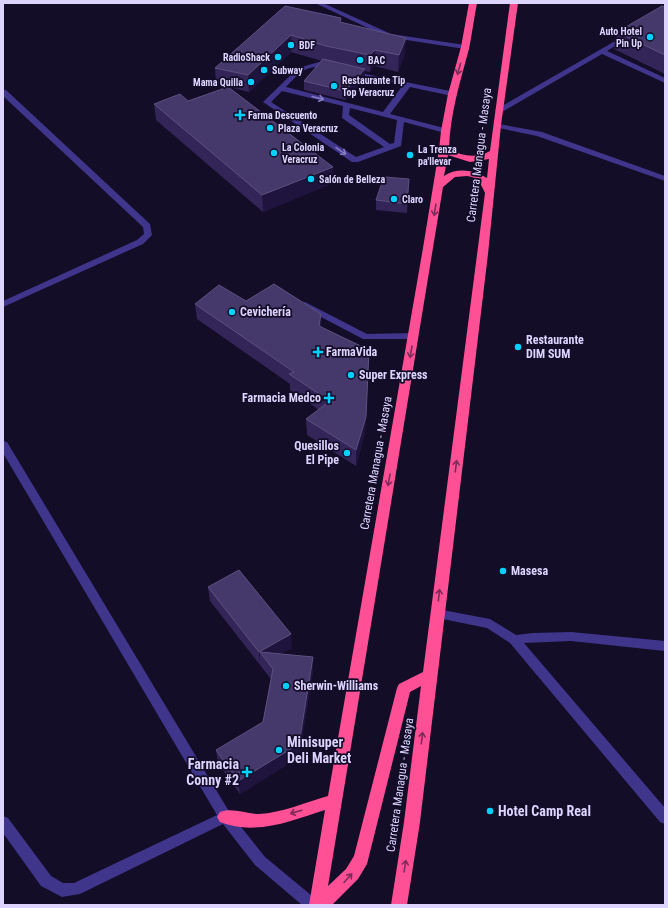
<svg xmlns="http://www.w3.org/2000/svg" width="668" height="908" font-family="'Roboto Condensed',sans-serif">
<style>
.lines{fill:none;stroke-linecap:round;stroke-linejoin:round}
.minor{fill:#3f358b;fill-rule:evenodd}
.highway{fill:#ff5096;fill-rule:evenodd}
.wall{fill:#332558}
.shaded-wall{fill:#1f143d}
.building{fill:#45386a;stroke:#5d5181}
.oneway{stroke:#7e2b5a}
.oneway2{stroke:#867dbf}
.poi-dot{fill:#01d1ff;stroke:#140d28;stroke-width:1.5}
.labels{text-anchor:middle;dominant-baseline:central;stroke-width:3.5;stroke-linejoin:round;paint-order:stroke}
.far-poi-label{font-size:10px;font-weight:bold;fill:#ddd5ff;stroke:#140d28;text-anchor:start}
.street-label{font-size:12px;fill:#ddd5ff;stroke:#140d28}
.poi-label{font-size:12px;font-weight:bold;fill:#ddd5ff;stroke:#140d28;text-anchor:start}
.near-poi-label{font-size:14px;font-weight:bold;fill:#ddd5ff;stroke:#140d28;text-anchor:start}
</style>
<rect width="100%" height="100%" fill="#140d28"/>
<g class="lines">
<g class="minor">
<polygon points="315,3 323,3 391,34 465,45 468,47 465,49 387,37"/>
<polygon points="624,36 629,37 607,51 665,78 665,83 602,54 502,112 496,112 495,110"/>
<path d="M 319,62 L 334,67 L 331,69 C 307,63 301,71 286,87 L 383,112 L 403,85 L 351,73 L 351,71 L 455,92 L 455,96 L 452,96 L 410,87 L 390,114 L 448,129 L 449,131 L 445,133 L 404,122 L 401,146 L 358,162 L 352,162 L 263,102 L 298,68 ZM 282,91 L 343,106 L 342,118 L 384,147 L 356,157 L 271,102 ZM 350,108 L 397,120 L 394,143 L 390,144 L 349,115 Z"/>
<polygon points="3,90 6,90 150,224 152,235 143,244 3,307 3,301 137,240 144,234 143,227 3,96"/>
<polygon points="494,123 542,132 665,176 665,181 537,136 494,127"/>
<polygon points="305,302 367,334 414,333 419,336 414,339 363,339 302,307 301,305 302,303"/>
<polygon points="3,441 7,442 230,813 265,857 317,900 319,905 302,905 255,865 223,824 80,894 62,897 41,886 3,833 3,816 8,818 51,876 63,883 74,883 217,815 3,453"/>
<polygon points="437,609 490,619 516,635 533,633 571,632 665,641 665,651 571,641 524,643 665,808 665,824 660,822 510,643 487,628 433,617 431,614 433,611"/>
</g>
<path class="highway" d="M 469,3 L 477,3 C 474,18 472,34 469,49 C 460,82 450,114 449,149 C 462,156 476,159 490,151 L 510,3 L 518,3 L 501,125 L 488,254 L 420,822 L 407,905 L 391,905 L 404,822 L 421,686 L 410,692 L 367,864 L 358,879 L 332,905 L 309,905 L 325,810 C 291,821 255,836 220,822 L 217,817 L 220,812 C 232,807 246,814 259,814 C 282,813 306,802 328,796 L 423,248 L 439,150 L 441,131 L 448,94 L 461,47 ZM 448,155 L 470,162 L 489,159 L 487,178 C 474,170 457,167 444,176 ZM 467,176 C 478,177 481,184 485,193 L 423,672 L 399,684 L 397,688 L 354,856 L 346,869 L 328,886 L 443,187 L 455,177 Z"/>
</g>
<g class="wall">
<polygon points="285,6 341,22 405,54 398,72 374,66 370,72 365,71 365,78 345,100 304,90 304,81 322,61 291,52 249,92 229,87 333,167 333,183 263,212 156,120 154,104 188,101 227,87 216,84 215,68"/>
<polygon points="665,7 665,74 614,49 617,32"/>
<polygon points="409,179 407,213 376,210 376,200"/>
<polygon points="246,301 322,328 369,350 365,432 356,466 307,435 306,419 319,410 290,390 290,384 197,319 195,304"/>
<polygon points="208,587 292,648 280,654 313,657 313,671 299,757 240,794 218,763 216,750 263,722 271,679 210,601"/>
</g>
<g class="shaded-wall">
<polygon points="291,35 291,52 249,92 248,75"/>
<polygon points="406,38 405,54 398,72 399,55"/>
<polygon points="375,50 374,66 370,72 370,55"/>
<polygon points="365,69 365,78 345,100 345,91"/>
<polygon points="333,167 333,183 263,212 262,195"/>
<polygon points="321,314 322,329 319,326"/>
<polygon points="369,350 365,432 356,466 356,450"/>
<polygon points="291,634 292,648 267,662 260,652 260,665 259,652"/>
<polygon points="313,657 313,671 299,757 240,794 238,781"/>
</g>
<g class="building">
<polygon points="285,6 341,18 340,22 406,38 399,55 375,50 370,55 326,46 291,35 248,75 215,68"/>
<polygon points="662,6 665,7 665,55 617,32"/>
<polygon points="323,59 365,69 345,91 304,81"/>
<polygon points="228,87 333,167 262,195 154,104 180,94 188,101"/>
<polygon points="384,177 409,179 407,204 376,200"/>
<polygon points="274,284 321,314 319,326 369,350 366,417 356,450 306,419 330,401 289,374 294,372 195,304 219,285 246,301"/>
<polygon points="239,570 291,634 259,652 208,587"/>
<polygon points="260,652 313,657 299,744 238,781 216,750 263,722 273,669"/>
</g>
<defs><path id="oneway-shaft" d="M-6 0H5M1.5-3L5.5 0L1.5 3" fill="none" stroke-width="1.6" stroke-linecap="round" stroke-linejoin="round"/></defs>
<g class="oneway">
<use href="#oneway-shaft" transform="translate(459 69) rotate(105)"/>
<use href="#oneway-shaft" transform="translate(435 210) rotate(99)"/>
<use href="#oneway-shaft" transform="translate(411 352) rotate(100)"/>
<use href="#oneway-shaft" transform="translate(456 466) rotate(-83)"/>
<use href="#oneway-shaft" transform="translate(389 480) rotate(100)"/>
<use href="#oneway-shaft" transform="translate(439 595) rotate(-83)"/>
<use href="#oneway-shaft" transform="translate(422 738) rotate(-83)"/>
<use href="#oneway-shaft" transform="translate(296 812) rotate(164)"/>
<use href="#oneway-shaft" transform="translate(405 866) rotate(-81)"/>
<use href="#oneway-shaft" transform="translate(348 878) rotate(-48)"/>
</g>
<g class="oneway2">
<use href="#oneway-shaft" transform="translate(318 98) rotate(14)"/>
<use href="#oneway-shaft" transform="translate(341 151) rotate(34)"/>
</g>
<g class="poi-dot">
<circle cx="650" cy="37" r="4"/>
<circle cx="291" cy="45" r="4"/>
<circle cx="278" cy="57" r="4"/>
<circle cx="360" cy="60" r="4"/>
<circle cx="264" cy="70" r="4"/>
<circle cx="251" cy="82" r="4"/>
<circle cx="334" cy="86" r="4"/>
<path d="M238 109h4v4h4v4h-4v4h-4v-4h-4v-4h4z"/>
<circle cx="270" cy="128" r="4"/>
<circle cx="274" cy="153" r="4"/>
<circle cx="410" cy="155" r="4"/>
<circle cx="311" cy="179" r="4"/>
<circle cx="394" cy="199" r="4"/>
<circle cx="232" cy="312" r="4"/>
<circle cx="518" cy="347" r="4"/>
<path d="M316 346h4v4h4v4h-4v4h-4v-4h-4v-4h4z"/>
<circle cx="351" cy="375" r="4"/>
<path d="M327 392h4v4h4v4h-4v4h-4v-4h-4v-4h4z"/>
<circle cx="347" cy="453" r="4"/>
<circle cx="503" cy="571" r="4"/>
<circle cx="286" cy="686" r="4"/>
<circle cx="279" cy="750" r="4"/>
<path d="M245 766h4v4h4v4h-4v4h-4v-4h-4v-4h4z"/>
<circle cx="490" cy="811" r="4"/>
</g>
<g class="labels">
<g class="far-poi-label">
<text x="642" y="31" text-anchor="end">Auto Hotel<tspan x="642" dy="12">Pin Up</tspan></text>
<text x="299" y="45">BDF</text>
<text x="270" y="57" text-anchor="end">RadioShack</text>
<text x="368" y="60">BAC</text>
<text x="272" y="70">Subway</text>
<text x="342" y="80">Restaurante Tip<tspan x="342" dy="12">Top Veracruz</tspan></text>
<text x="243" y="82" text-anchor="end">Mama Quilla</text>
<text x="248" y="115">Farma Descuento</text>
<text x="278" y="128">Plaza Veracruz</text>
<text x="282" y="147">La Colonia<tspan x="282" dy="12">Veracruz</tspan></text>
<text x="418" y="149">La Trenza<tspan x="418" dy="12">pa'llevar</tspan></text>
<text x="319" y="179">Salón de Belleza</text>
<text x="402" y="199">Claro</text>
</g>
<g class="street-label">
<text transform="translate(479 155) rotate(-83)">Carretera Managua - Masaya</text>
<text transform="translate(376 463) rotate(-80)">Carretera Managua - Masaya</text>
<text transform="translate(400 785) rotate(-82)">Carretera Managua - Masaya</text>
</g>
<g class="poi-label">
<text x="240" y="312">Cevichería</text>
<text x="526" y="340">Restaurante<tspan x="526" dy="14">DIM SUM</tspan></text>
<text x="326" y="352">FarmaVida</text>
<text x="359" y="375">Super Express</text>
<text x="321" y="398" text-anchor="end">Farmacia Medco</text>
<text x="339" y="446" text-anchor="end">Quesillos<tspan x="339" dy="14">El Pipe</tspan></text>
<text x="511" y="571">Masesa</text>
<text x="294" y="686">Sherwin-Williams</text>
</g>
<g class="near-poi-label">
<text x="287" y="742">Minisuper<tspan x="287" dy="16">Deli Market</tspan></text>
<text x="239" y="764" text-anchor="end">Farmacia<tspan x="239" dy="16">Conny #2</tspan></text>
<text x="498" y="811">Hotel Camp Real</text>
</g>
</g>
<rect width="668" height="908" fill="none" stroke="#ddd5ff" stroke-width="8"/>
</svg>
